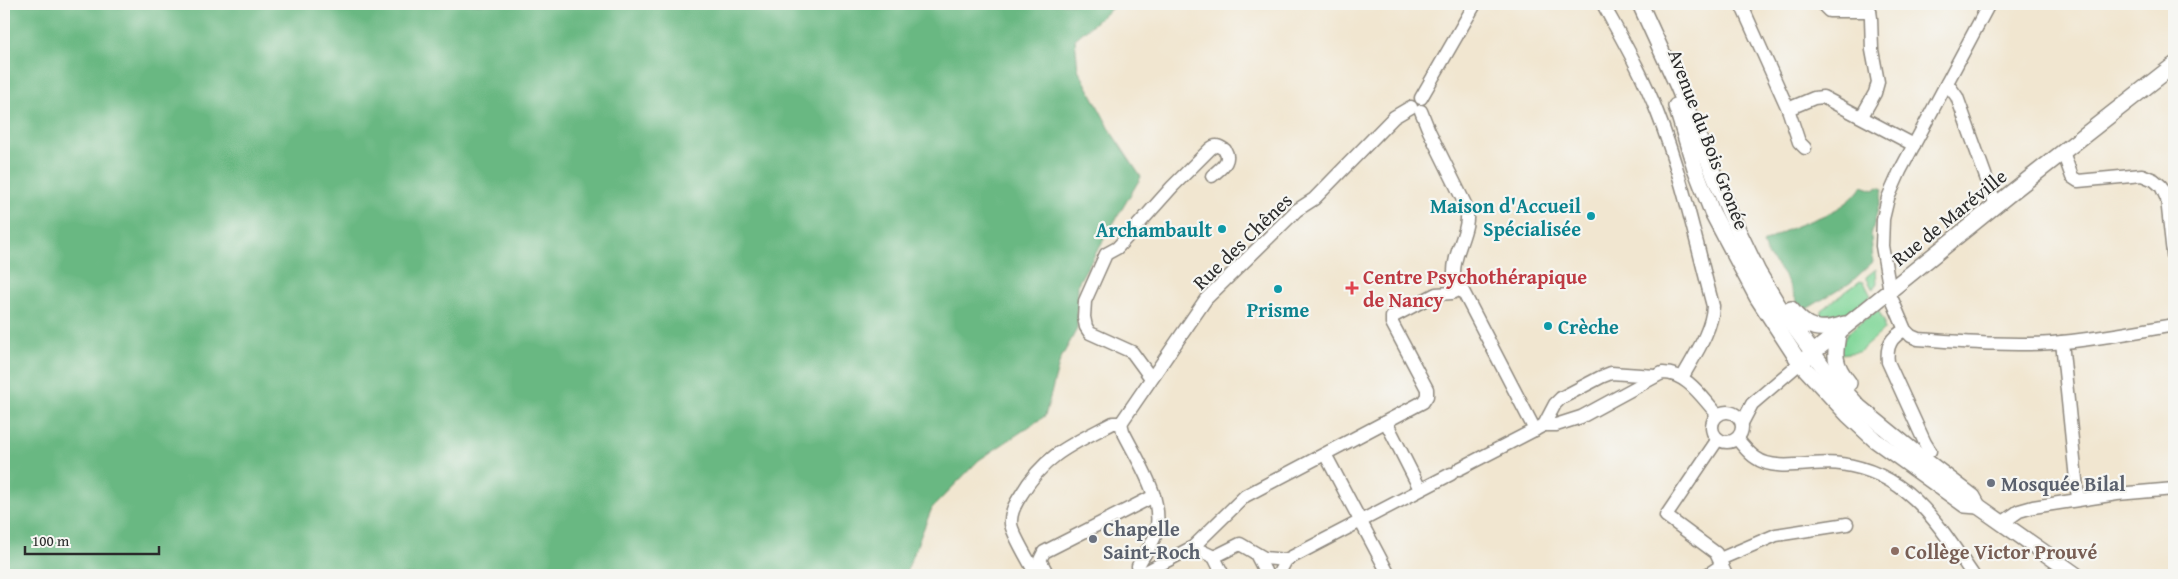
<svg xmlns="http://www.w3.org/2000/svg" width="2178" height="579" font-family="'Gentium Book Plus',serif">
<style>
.green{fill:#82d79a;stroke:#568162}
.forest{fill:#69b882;stroke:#4a7256}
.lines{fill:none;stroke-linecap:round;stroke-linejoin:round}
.minor-casing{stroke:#8e887e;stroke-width:15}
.major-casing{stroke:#8e887e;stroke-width:18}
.minor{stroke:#fff;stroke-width:12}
.major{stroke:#fff;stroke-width:15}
.culture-dot{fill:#0f9aa8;stroke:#f6f6f2;stroke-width:2}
.health-dot{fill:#e0444e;stroke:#f6f6f2;stroke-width:2}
.worship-dot{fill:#6b7280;stroke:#f6f6f2;stroke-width:2}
.education-dot{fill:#8d6e63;stroke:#f6f6f2;stroke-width:2}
.labels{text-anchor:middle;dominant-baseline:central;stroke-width:4.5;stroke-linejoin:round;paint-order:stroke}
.street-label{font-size:20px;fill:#2b2b2b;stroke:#f6f6f2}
.culture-label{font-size:20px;font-weight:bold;fill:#0d838f;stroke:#f6f6f2;text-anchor:end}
.health-label{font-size:20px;font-weight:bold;fill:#be3a42;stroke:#f6f6f2;text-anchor:start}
.worship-label{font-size:20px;font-weight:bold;fill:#5b616d;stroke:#f6f6f2;text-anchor:start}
.education-label{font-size:20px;font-weight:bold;fill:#785e54;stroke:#f6f6f2;text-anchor:start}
</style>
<rect width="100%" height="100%" fill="#f6f6f2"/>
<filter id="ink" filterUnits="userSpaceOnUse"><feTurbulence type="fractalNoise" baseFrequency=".02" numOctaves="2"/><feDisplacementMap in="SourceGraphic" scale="10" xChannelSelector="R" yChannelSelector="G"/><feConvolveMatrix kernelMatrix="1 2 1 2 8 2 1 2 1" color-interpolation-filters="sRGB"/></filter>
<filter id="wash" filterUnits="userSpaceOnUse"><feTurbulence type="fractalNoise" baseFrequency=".0096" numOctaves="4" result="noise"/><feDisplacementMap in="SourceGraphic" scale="20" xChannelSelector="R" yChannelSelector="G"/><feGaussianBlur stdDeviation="1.12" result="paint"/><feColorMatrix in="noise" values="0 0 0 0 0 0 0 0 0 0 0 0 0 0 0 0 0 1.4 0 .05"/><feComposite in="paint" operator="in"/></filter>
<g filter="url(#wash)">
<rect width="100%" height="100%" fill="#f1e6d0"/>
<g class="green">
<polygon points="1876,269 1877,283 1873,290 1866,277"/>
<polygon points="1860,281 1864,282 1871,296 1833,322 1821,323 1821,310"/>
<path d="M 1878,310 L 1884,321 L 1884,330 L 1859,352 L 1839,354 C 1841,332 1862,322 1878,310 Z"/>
</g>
<g class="forest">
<polygon points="4,4 1117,4 1075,39 1078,69 1113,135 1141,177 1078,283 1077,329 1060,360 1045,416 979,460 932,508 905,575 4,575"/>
<path d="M 1862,186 L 1874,190 L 1878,187 L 1883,189 L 1871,236 L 1873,262 L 1850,283 L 1803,311 C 1794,299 1793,291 1786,279 C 1779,264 1768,262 1763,243 C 1769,240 1776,235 1783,232 C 1811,218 1844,214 1862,186 Z"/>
</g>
</g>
<g filter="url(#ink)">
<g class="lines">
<g class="minor-casing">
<g id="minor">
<path d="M 1603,4 C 1622,39 1643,75 1657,112 C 1682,175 1696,242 1713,306 C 1712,331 1694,356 1682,378"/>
<polyline points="1741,4 1788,109 1799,142 1805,148"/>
<polyline points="1824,4 1825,7 1829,11 1870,11"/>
<path d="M 1989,4 L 1900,171 L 1888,198 L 1883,219 L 1882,246 L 1891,297 L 1905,330 L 1911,336 L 1918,339 C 1963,342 2007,346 2052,343 C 2093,340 2134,332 2174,325"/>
<polyline points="1947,83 1957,97 1996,205"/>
<polyline points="1421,98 1475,4"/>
<polyline points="1788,109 1814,98 1823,97 1914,145"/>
<path d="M 1421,111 L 1429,131 L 1466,206 C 1472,230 1453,250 1454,274 L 1535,430"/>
<polyline points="1862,116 1875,93 1878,82 1872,50 1871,18 1870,11 1865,4"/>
<polyline points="2063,152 2072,177 2078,181 2142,175 2154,180 2161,186 2167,199 2174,263"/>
<path d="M 1905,330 C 1891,337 1886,346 1888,362 L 1925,443 L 1930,451"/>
<polyline points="2062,342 2078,499"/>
<path d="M 1151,378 L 1132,352 L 1090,333 L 1086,327 L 1084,317 L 1085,301 L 1106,254 L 1117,248 L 1129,235 L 1172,187 L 1210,149 C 1216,144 1219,146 1225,150 C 1232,162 1220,168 1212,176"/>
<circle cx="1727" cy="427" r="15"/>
<polyline points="1386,422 1420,489"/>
<polyline points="1121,423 1206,299 1297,210 1314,199 1394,117 1411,107"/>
<path d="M 1121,423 L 1123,431 C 1138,462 1166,500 1155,536 C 1151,547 1143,555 1138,566 L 1140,575"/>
<polyline points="1742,423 1752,404 1800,363"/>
<polyline points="1544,425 1555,404 1561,398 1601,377 1611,373 1655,376"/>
<polyline points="1718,439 1666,516 1716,553 1726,575"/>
<path d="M 1737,439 C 1743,445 1748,453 1756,458 C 1776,473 1816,460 1841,464 C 1909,473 1938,524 1973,575"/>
<polyline points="1325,454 1389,575"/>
<path d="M 1459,469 L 1544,425 L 1556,425 L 1581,417 L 1662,373 C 1687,372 1703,399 1718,415"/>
<polyline points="2002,523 2019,511 2033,507 2117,494 2174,489"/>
<polyline points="1193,547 1214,557 1223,575"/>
<polyline points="1256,554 1267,575"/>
<polyline points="1214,557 1240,544 1264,558 1286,560"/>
<polyline points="1720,559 1776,535 1847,524"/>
<polyline points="1286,560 1451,474"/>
<path d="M 1036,575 C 1031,564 1012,534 1011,524 C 1010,513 1015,504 1021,495 C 1045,454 1073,444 1113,423 L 1121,423"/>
<polyline points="1048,575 1040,560 1044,552 1154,496"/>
<polyline points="1140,575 1193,547 1245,496 1423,402 1427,396 1427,389 1392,323 1392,317 1436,294 1452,293 1461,289"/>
<polyline points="1278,575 1286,560"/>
<polyline points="1707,575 1722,565"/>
</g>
</g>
<g class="major-casing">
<g id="major">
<polyline points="1640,4 1678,87 1728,209 1758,272 1778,305 1824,368 1859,407 1918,455 1973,497 1978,506 2076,575"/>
<polyline points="1676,106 1695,168 1712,212 1757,297 1800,363 1848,415 1875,440 1965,505 1978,506"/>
<path d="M 1791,309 C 1807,330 1820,332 1844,324"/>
<path d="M 1839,330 C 1834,354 1833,364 1849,383"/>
<polyline points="1805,359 2012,192 2174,65"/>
</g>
</g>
<use href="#minor" class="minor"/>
<use href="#major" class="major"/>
</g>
</g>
<g class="culture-dot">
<circle cx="1591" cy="216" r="5"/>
<circle cx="1222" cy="229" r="5"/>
<circle cx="1278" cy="289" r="5"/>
<circle cx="1548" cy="326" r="5"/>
</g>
<path class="health-dot" d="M1349.5 280.5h5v5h5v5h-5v5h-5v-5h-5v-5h5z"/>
<g class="worship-dot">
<circle cx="1991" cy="483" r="5"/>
<circle cx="1093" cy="539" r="5"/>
</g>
<circle class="education-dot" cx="1895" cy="551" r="5"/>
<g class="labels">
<g class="street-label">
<text transform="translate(1709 139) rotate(69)">Avenue du Bois Gronée</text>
<text transform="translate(1949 217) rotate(-39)">Rue de Maréville</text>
<text transform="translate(1242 241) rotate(-44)">Rue des Chênes</text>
</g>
<g class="culture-label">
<text x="1581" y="205">Maison d'Accueil<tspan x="1581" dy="23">Spécialisée</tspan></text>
<text x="1212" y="229">Archambault</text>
<text x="1278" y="309" text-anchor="middle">Prisme</text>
<text x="1558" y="326" text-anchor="start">Crèche</text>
</g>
<g class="health-label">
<text x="1363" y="276">Centre Psychothérapique<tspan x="1363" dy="23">de Nancy</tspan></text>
</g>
<g class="worship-label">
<text x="2001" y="483">Mosquée Bilal</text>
<text x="1103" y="528">Chapelle<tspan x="1103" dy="23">Saint-Roch</tspan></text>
</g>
<g class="education-label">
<text x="1905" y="551">Collège Victor Prouvé</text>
</g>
</g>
<rect width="2178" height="579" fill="none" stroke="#f6f6f2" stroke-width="20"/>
<path d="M25 546v8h134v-8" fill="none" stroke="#2b2b2b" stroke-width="2.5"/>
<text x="32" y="546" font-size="15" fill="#2b2b2b" stroke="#f6f6f2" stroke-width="4" paint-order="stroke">100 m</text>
</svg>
